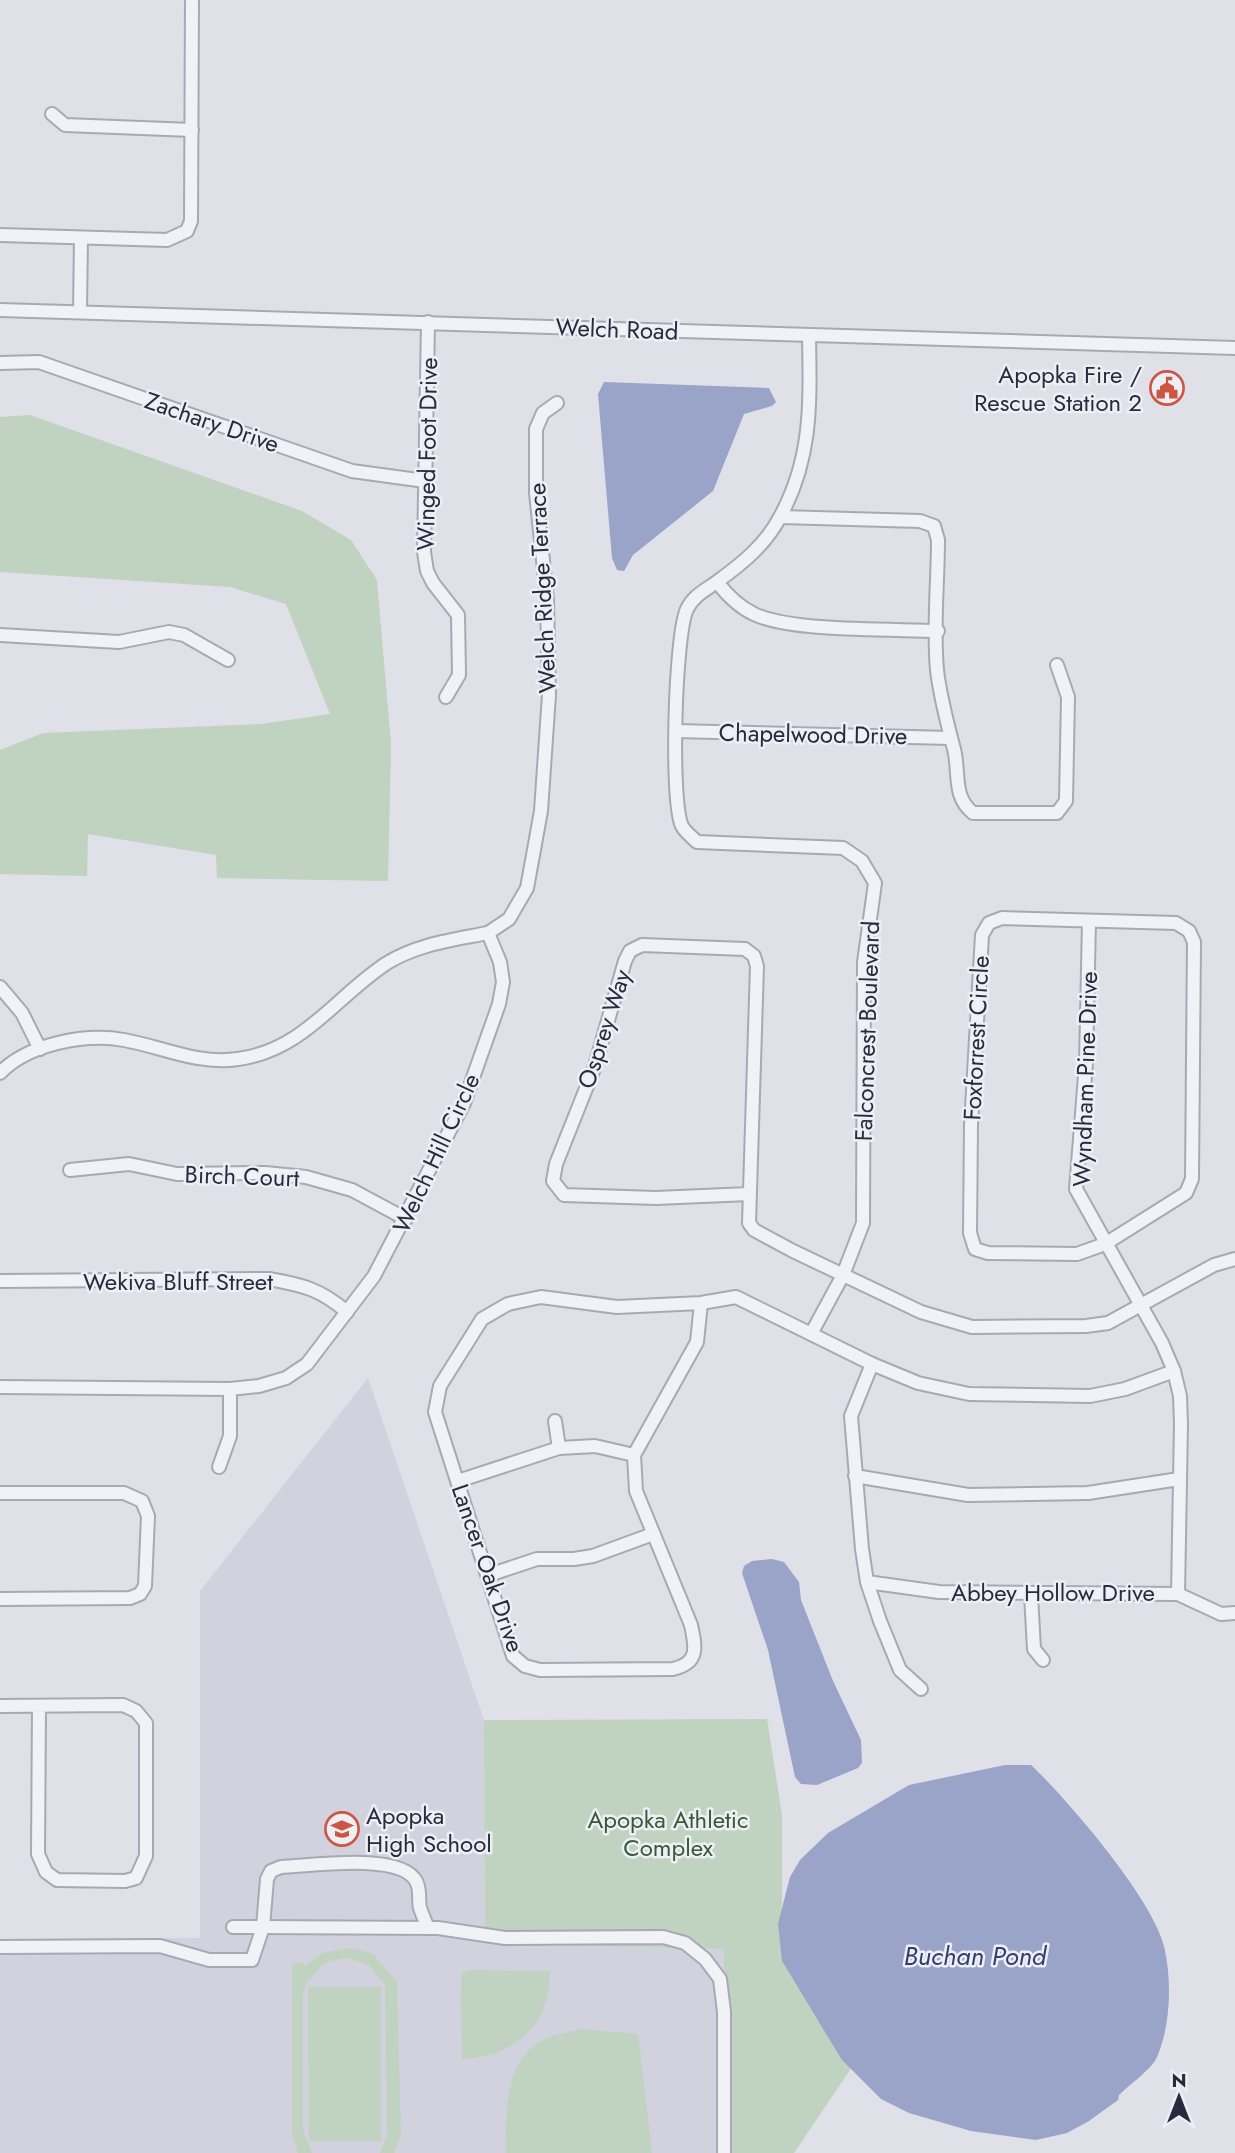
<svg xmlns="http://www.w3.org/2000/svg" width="1235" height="2153" font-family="Jost,sans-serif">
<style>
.built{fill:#d1d2dd}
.green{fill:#c0d2c0}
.water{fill:#9aa3c8}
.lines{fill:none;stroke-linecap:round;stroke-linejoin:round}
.minor-casing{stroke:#a8a9b5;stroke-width:16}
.minor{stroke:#f1f2f6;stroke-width:12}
.labels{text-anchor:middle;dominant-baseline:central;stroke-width:5;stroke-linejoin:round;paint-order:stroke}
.street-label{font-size:24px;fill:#282a3f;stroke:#eeeff5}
.poi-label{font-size:24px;fill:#282a3f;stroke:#eeeff5;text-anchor:end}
.park-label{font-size:24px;fill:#355a38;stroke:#eeeff5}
.water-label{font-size:26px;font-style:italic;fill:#323d72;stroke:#eeeff5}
</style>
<rect width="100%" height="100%" fill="#dfe0e8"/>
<polygon class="built" points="368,1378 484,1720 485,1944 724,1949 724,2153 0,2153 0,1939 200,1938 200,1591"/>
<g class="green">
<polygon points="30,415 302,511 351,540 377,580 391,744 388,881 217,878 216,855 88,834 87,876 0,874 0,750 43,733 261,724 330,714 286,604 230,587 0,572 0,417"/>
<polygon points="767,1719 782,1815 782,1938 883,2021 794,2153 724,2153 724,1949 485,1944 484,1720"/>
<polygon points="352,1948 373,1954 397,1982 401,2134 394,2153 380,2153 387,2136 385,1985 369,1965 347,1958 330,1961 321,1966 307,1983 303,1993 303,2130 312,2153 298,2153 292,2131 292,1963 303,1962 304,1967 322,1953"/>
<path d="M 469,1970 L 550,1971 C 551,2025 514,2057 462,2059 L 461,1974 Z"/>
<polygon points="308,1987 381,1987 381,2141 309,2141"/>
<path d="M 580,2029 L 638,2034 L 652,2153 L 506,2153 C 506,2117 503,2065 539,2042 C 549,2035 568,2033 580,2029 Z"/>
</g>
<g class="water">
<polygon points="604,382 769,388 776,402 772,406 744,414 713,491 633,555 624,571 617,570 612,558 598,394"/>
<polygon points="772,1559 784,1562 799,1582 801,1600 833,1681 861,1740 862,1763 858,1768 817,1785 801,1784 795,1777 768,1650 742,1573 744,1566 752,1561"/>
<path d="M 1005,1765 L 1031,1765 C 1068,1800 1152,1898 1164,1946 C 1172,1980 1171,2024 1157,2057 C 1151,2070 1130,2084 1119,2095 L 1118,2100 L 1089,2121 L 1067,2133 L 1036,2140 L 971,2131 L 909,2113 L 881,2099 L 842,2060 L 782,1961 L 778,1924 L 790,1877 L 800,1860 L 828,1833 L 909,1785 Z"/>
</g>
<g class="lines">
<g class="minor-casing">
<g id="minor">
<polyline points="52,114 65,125 192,130"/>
<polyline points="0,235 167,240 187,231 191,221 192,0"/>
<polyline points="0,310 1235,348"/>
<polyline points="80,312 81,238"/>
<polyline points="428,322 424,552 427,571 433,583 458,615 459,675 446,697"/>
<path d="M 809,335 C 810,401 813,457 780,517 C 766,544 743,563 718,581 C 706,590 694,595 687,609 C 675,634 670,801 682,826 C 685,832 692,837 697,842 L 843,848 L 862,861 L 875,883 L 864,962 L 863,1223 L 843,1275 L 811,1334"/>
<polyline points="0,363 39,362 352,471 425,481"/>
<path d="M 781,517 L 920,521 L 934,526 L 938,540 C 938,582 933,627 937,670 C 940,697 947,722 954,749 C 960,773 952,796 973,813 L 1057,813 L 1066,801 L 1068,697 L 1057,665"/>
<path d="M 717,582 C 727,595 739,607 754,614 C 791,632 893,629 938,631"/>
<polyline points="0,635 119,642 169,632 184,635 228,660"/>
<polyline points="676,731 950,738"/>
<polygon points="1002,918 1176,923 1189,931 1194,942 1192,1179 1186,1193 1105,1244 1077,1254 988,1253 975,1249 970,1233 971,1125 982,935 989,923"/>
<polyline points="1089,921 1086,1063 1076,1189 1162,1343 1174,1371 1180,1396 1181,1424 1178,1594"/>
<polyline points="488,933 509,919 527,888 541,811 549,695 547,599 536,493 536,429 543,413 557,403"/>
<polyline points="0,987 22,1013 40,1049"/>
<path d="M 0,1073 C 28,1044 85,1033 124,1040 C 163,1047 197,1065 238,1059 C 304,1050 335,997 387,963 C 418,944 453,940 488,933 L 500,962 L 503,982 L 499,1004 L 464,1103 L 374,1276 L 307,1364 L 286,1378 L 259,1386 L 230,1389 L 0,1387"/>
<polyline points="70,1170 129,1164 177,1174 265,1173 306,1177 352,1190 406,1219"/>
<polyline points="749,1194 656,1198 564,1195 553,1181 556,1164 595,1066 625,961 630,951 642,945 745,949 754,956 757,966 749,1223 754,1230 793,1251 921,1312 972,1327 1086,1326 1108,1323 1214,1265 1235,1259"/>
<path d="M 0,1281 L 269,1279 C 303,1285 320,1289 347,1312"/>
<path d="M 701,1303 L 697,1342 L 634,1455 L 636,1491 L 691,1625 C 696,1648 699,1663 673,1669 L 540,1670 L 525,1666 L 513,1656 L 435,1412 L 440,1386 L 482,1319 L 508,1304 L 541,1297 L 617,1307 L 701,1303 L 736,1297 L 872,1364 L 918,1383 L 969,1394 L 1090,1396 L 1125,1389 L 1174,1371"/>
<polyline points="872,1364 851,1416 862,1549 867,1582 880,1621 900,1670 921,1689"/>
<polyline points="555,1421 559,1448"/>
<polyline points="219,1467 230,1436 230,1389"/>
<polyline points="855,1476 968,1495 1088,1493 1179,1479"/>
<polyline points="458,1481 559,1448 595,1446 634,1455"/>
<polyline points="0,1493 124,1493 142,1501 148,1516 145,1586 140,1594 130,1598 0,1599"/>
<polyline points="489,1575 537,1559 574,1559 593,1556 653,1534"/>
<polyline points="867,1582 939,1592 1178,1594 1221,1614 1235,1613"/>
<polyline points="1031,1595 1034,1649 1043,1660"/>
<polyline points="0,1706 123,1705 136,1711 146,1723 146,1856 136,1878 125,1881 57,1880 46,1872 38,1854 39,1706"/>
<polyline points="233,1927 438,1928 505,1938 663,1937 685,1943 705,1959 720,1979 724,2012 724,2153"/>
<path d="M 0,1947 L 160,1946 L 209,1960 L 252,1960 L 263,1927 L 267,1879 L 271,1871 L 281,1867 C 311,1866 400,1852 416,1881 C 421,1890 418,1899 420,1908 C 422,1914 425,1921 428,1928"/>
</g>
</g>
<use href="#minor" class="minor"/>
</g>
<defs>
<g id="civic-ring" transform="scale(1.75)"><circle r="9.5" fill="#eeeff5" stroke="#cd5544" stroke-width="1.5"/><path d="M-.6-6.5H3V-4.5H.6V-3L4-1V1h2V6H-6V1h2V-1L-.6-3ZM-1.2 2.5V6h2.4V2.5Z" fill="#cd5544"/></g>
<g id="school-ring" transform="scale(1.75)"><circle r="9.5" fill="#eeeff5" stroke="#cd5544" stroke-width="1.5"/><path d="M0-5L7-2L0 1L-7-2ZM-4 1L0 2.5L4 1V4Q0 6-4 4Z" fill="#cd5544"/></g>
</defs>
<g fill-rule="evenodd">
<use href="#civic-ring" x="1167" y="388"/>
<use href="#school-ring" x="342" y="1829"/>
</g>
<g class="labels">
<g class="street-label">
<text transform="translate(617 329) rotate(2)">Welch Road</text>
<text transform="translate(212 422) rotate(19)">Zachary Drive</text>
<text transform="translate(427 454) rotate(-89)">Winged Foot Drive</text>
<text transform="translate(542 588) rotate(-93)">Welch Ridge Terrace</text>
<text transform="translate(813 734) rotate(1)">Chapelwood Drive</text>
<text transform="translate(604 1029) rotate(-72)">Osprey Way</text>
<text transform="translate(867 1031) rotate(-88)">Falconcrest Boulevard</text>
<text transform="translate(976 1038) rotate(-87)">Foxforrest Circle</text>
<text transform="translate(1085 1079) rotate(-88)">Wyndham Pine Drive</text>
<text transform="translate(436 1153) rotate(-65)">Welch Hill Circle</text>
<text transform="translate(242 1176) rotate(2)">Birch Court</text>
<text x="178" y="1281">Wekiva Bluff Street</text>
<text transform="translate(488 1568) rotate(71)">Lancer Oak Drive</text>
<text x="1053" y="1592">Abbey Hollow Drive</text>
</g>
<g class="poi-label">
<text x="1142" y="374">Apopka Fire /<tspan x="1142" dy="28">Rescue Station 2</tspan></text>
<text x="366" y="1815" text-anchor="start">Apopka<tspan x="366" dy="28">High School</tspan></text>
</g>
<g class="park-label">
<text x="668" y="1819">Apopka Athletic<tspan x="668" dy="28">Complex</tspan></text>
</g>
<g class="water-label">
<text x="975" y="1956">Buchan Pond</text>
</g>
</g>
<g transform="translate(1179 2097)" stroke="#eeeff5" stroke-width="5" paint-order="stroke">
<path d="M0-5L12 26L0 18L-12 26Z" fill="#282a3f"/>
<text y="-10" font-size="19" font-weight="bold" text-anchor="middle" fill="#282a3f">N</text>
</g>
</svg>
